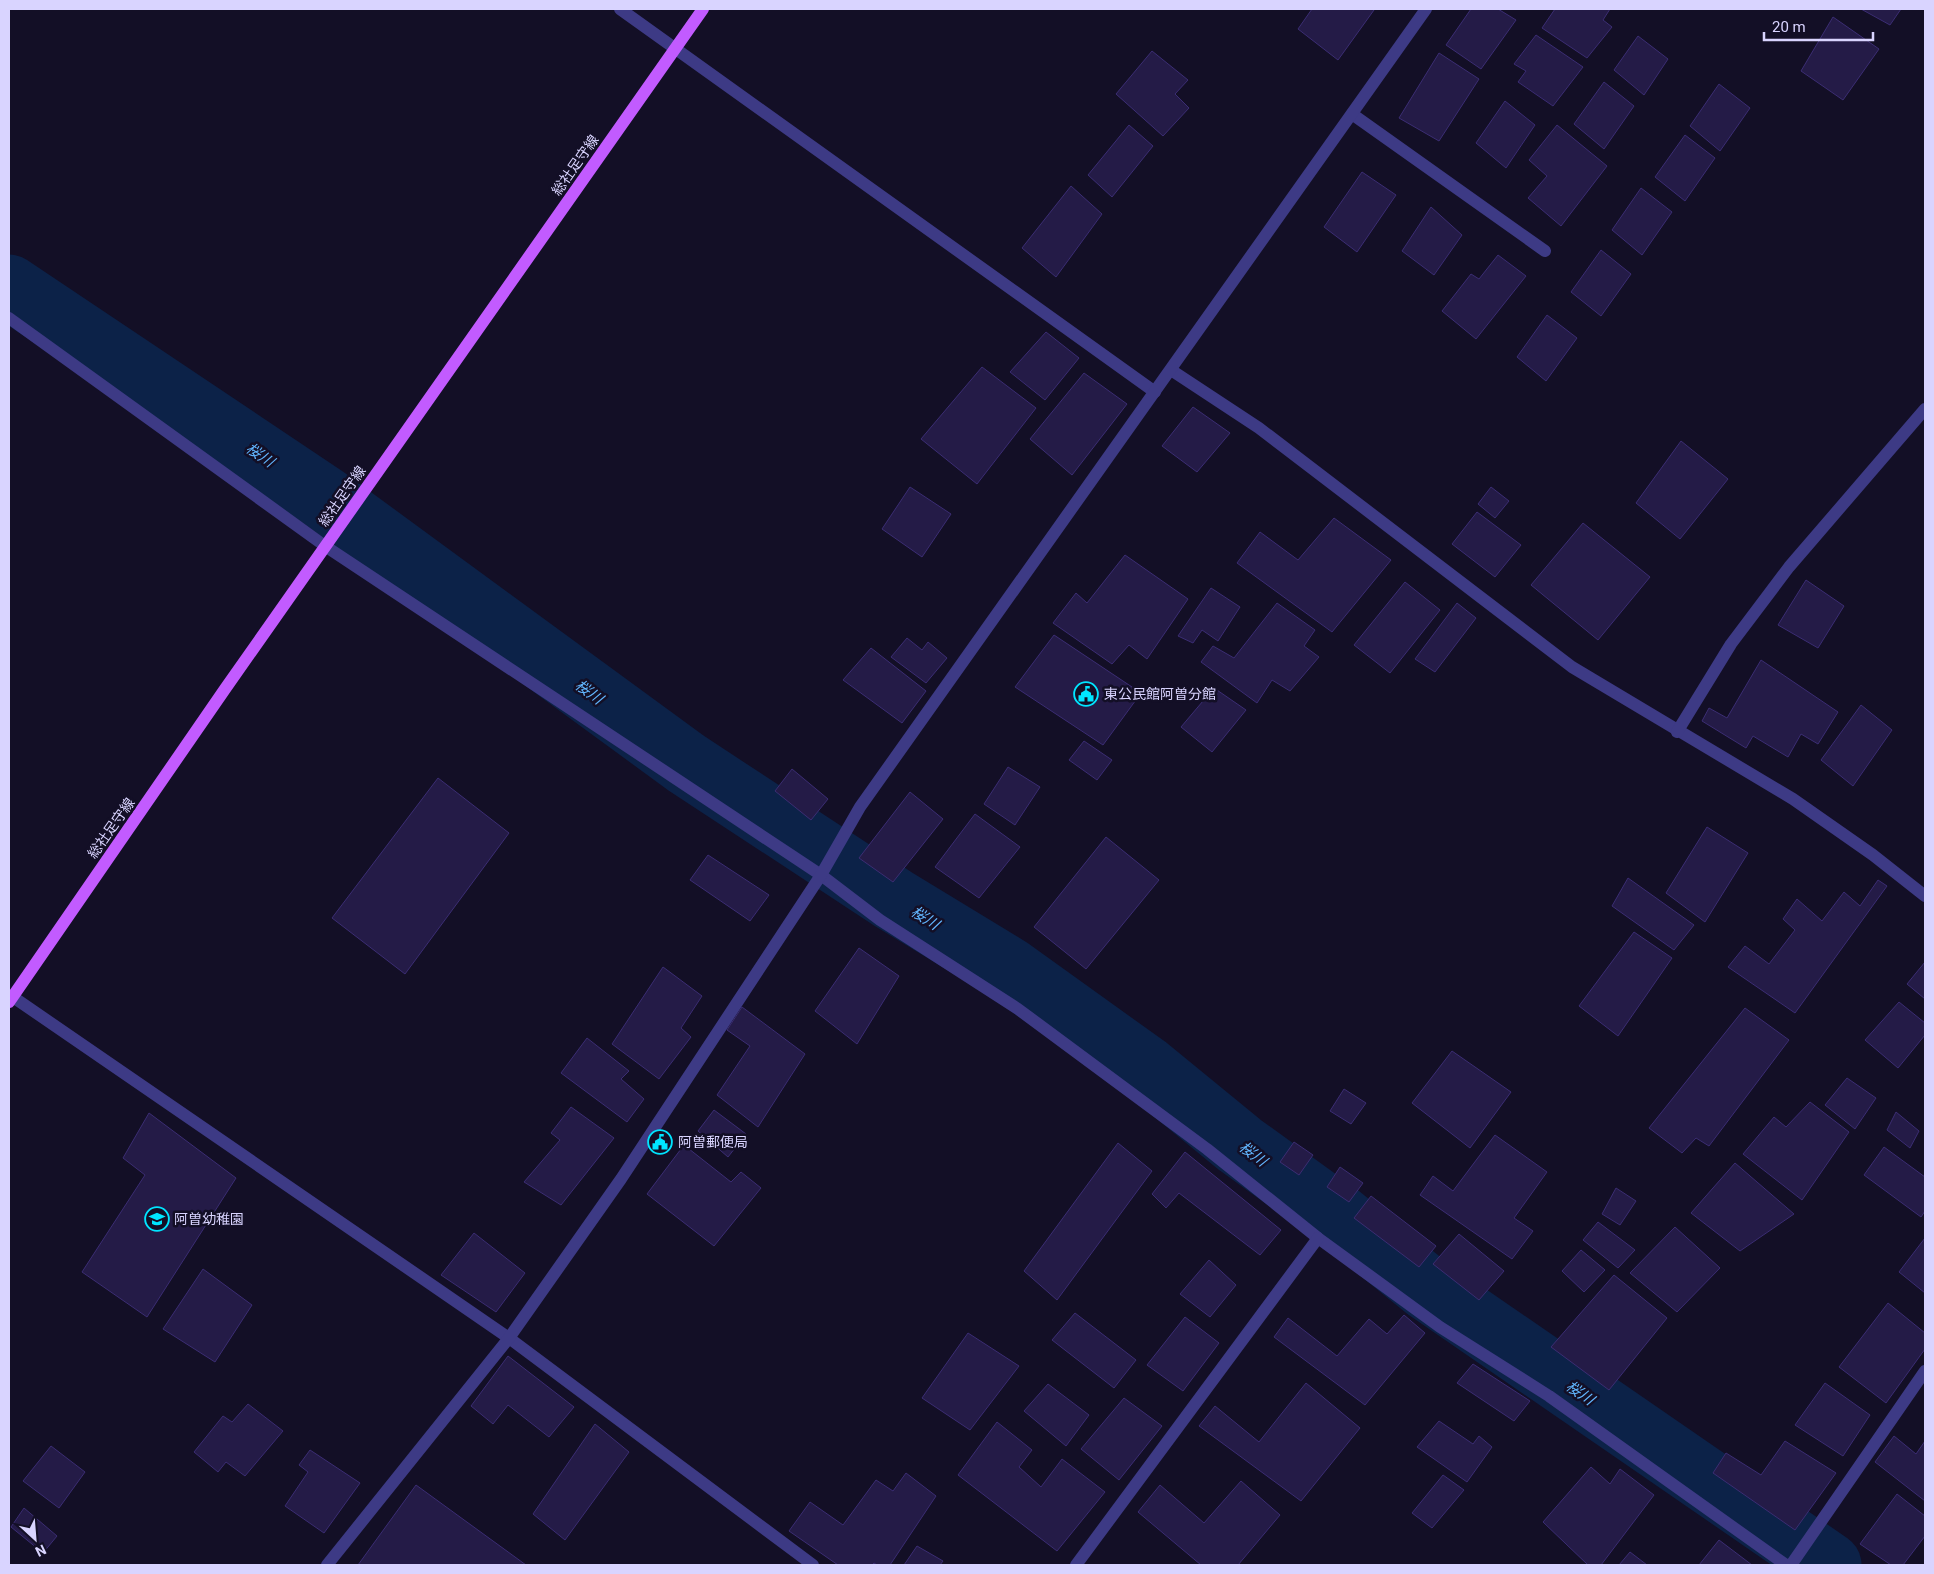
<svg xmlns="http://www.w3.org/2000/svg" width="1934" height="1574" font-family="Roboto,'Noto Sans JP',sans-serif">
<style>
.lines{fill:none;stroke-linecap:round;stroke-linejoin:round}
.river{stroke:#0c2248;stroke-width:65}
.building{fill:#241b47;stroke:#3b2d73}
.minor{stroke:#3d3a85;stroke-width:12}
.major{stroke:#c25bff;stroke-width:12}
.labels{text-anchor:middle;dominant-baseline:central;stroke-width:5;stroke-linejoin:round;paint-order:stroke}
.street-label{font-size:14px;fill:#d9d4ff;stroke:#130f26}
.poi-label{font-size:14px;fill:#d9d4ff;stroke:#130f26;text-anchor:start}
.water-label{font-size:15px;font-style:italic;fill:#62b6ff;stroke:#130f26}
</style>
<rect width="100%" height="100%" fill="#130f26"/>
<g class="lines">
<polyline class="river" points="9,287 324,498 686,763 893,899 1008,969 1146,1068 1240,1145 1337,1215 1427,1288 1829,1565"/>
</g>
<g class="building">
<polygon points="1312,9 1373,9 1374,10 1338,60 1298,29"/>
<polygon points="1471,9 1498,9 1516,20 1481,69 1446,45"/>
<polygon points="1555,9 1610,9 1603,20 1612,27 1587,58 1542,28"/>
<polygon points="1861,9 1901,9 1890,25"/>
<polygon points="1833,17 1879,49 1843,100 1801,71"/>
<polygon points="1536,35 1583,67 1553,106 1518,82 1526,71 1514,64"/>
<polygon points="1638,36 1668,59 1644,95 1614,70"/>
<polygon points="1152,51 1188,80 1175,94 1189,108 1163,136 1116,94"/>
<polygon points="1439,53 1479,79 1439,141 1399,118"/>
<polygon points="1604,82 1634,106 1604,149 1574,124"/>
<polygon points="1719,84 1750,108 1720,151 1690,126"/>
<polygon points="1505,101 1535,125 1506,168 1476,143"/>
<polygon points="1129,125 1153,146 1112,197 1088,175"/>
<polygon points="1557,125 1607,166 1561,226 1528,198 1547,176 1529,160"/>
<polygon points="1685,135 1715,158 1685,201 1655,177"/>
<polygon points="1362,172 1396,195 1357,252 1324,227"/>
<polygon points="1071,186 1102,214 1056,277 1022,248"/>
<polygon points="1641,188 1672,212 1642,255 1612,230"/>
<polygon points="1431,207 1462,235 1434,275 1402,251"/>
<polygon points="1601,250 1631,274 1601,316 1571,292"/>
<polygon points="1498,255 1526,276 1476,339 1442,311 1471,274 1479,279"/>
<polygon points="1547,315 1577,338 1546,381 1517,357"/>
<polygon points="1046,332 1079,358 1045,400 1010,372"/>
<polygon points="982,367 1036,408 977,484 921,439"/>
<polygon points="1084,373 1127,404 1072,475 1030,439"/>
<polygon points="1193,407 1230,433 1197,472 1162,446"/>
<polygon points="1681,441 1728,479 1680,539 1636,503"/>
<polygon points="910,487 951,514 922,557 882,529"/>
<polygon points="1491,487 1509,501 1495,518 1478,504"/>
<polygon points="1477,512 1521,545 1495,577 1452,544"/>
<polygon points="1334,518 1391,560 1332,632 1237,563 1260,532 1298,560"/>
<polygon points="1583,523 1650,577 1598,640 1531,585"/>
<polygon points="1125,555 1188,599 1147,659 1129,645 1112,664 1053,623 1076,593 1087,603"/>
<polygon points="1806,580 1844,606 1818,648 1778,625"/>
<polygon points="1405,582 1440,610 1390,673 1354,645"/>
<polygon points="1211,588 1240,607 1218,641 1202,630 1193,643 1178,636"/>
<polygon points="1277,603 1315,630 1304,646 1319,657 1290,691 1272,680 1257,703 1201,662 1213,646 1234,658"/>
<polygon points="1457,603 1476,618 1435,672 1415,659"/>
<polygon points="1054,635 1141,693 1103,745 1015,687"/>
<polygon points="907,638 922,650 928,642 947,658 926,683 891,657"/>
<polygon points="871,648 926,691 902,723 843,680"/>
<polygon points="1761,660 1838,712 1818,744 1801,734 1788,757 1753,736 1746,748 1702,721 1709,708 1727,718"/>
<polygon points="1214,688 1246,710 1212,752 1181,727"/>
<polygon points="1861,705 1892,730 1853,786 1821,760"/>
<polygon points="1084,741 1112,760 1097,780 1069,760"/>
<polygon points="1008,767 1040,787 1015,825 984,804"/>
<polygon points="792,769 828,799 811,820 775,791"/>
<polygon points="438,778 509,833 405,974 332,918"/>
<polygon points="910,792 943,819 893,882 859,858"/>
<polygon points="975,814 1020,847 979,898 935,867"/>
<polygon points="1707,827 1748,853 1705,922 1666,893"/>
<polygon points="1106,837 1159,880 1086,969 1034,927"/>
<polygon points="708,855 769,895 750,921 690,880"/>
<polygon points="1628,878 1694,925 1674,950 1612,906"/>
<polygon points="1878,880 1887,886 1795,1013 1728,967 1745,946 1769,964 1795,930 1783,919 1797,899 1822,921 1844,892 1860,906"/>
<polygon points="1634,932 1672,958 1618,1036 1579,1006"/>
<polygon points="859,948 899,976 857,1044 815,1011"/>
<polygon points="1925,962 1925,999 1907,984"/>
<polygon points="663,967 702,996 681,1028 691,1037 659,1079 612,1044"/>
<polygon points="1899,1002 1925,1023 1925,1035 1898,1068 1865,1040"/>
<polygon points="742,1007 805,1054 758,1127 717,1095 750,1046 727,1030"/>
<polygon points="1745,1008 1789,1040 1709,1146 1696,1138 1682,1153 1649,1128"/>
<polygon points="587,1038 629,1071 621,1079 644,1099 627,1122 561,1073"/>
<polygon points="1452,1051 1511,1092 1470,1148 1412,1103"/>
<polygon points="1847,1078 1876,1098 1855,1129 1825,1105"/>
<polygon points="1344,1089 1366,1103 1351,1124 1330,1111"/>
<polygon points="1810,1102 1849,1132 1802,1200 1743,1154 1774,1117 1786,1127"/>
<polygon points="571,1107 614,1138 561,1205 524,1182 560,1140 551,1133"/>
<polygon points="714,1110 746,1134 728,1157 698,1131"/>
<polygon points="1896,1112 1919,1131 1910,1148 1887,1130"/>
<polygon points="149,1113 236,1178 147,1317 82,1272 145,1175 123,1158"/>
<polygon points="1495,1135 1547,1172 1514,1218 1533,1231 1512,1259 1420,1195 1433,1176 1453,1191"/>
<polygon points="1294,1142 1313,1155 1299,1175 1280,1162"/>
<polygon points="1118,1143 1152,1171 1057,1300 1024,1271"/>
<polygon points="684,1145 731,1182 741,1172 761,1188 714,1246 647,1194"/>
<polygon points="1884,1147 1925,1177 1925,1211 1921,1217 1864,1175"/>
<polygon points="1185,1152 1281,1230 1260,1255 1179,1193 1166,1208 1152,1194"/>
<polygon points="1735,1163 1794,1214 1740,1251 1691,1213"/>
<polygon points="1340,1167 1363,1183 1349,1202 1327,1187"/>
<polygon points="1616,1188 1636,1201 1620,1225 1602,1214"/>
<polygon points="1371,1196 1436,1246 1419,1267 1354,1218"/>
<polygon points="1598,1222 1635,1250 1618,1268 1583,1240"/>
<polygon points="1675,1227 1720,1268 1677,1312 1630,1273"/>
<polygon points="474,1233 525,1273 496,1312 441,1275"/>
<polygon points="1459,1234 1504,1271 1479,1300 1433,1264"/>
<polygon points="1925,1238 1925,1293 1899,1272"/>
<polygon points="1581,1250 1605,1270 1584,1292 1562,1271"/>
<polygon points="1209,1260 1236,1285 1210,1317 1180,1294"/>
<polygon points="203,1269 252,1305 215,1362 163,1329"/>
<polygon points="1614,1275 1667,1318 1609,1390 1551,1347"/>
<polygon points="1888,1303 1925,1333 1925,1349 1886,1403 1839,1367"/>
<polygon points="1075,1313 1136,1360 1114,1388 1052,1340"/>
<polygon points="1404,1315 1425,1333 1365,1405 1274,1337 1288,1318 1337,1356 1369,1319 1387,1334"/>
<polygon points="1185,1317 1219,1343 1183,1391 1147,1365"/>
<polygon points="968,1333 1019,1366 970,1430 922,1398"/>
<polygon points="508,1356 574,1407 549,1437 508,1405 493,1424 471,1406"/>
<polygon points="1473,1364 1530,1401 1514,1421 1457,1383"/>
<polygon points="1306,1383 1360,1428 1301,1501 1199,1426 1215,1406 1259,1442"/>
<polygon points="1825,1383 1870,1415 1843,1456 1795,1425"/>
<polygon points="1048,1384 1089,1415 1066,1446 1024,1411"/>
<polygon points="1124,1398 1162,1426 1119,1480 1081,1449"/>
<polygon points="248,1404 283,1431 245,1476 226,1462 218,1472 194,1452 223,1416 232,1422"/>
<polygon points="1439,1421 1473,1444 1479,1436 1492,1447 1467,1482 1417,1447"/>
<polygon points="997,1422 1032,1450 1019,1467 1041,1487 1062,1459 1105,1492 1057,1551 958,1475"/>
<polygon points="595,1424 629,1452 565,1540 533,1514"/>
<polygon points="1894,1436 1916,1454 1925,1441 1925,1501 1875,1462"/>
<polygon points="1785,1441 1836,1473 1795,1530 1713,1473 1726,1453 1761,1475"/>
<polygon points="51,1446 85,1472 59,1508 23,1481"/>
<polygon points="310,1450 360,1483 324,1533 285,1506 308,1472 299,1465"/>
<polygon points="1591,1467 1610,1484 1620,1469 1654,1495 1601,1565 1588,1565 1543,1522"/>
<polygon points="906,1473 936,1496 890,1565 877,1565 874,1563 872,1565 838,1565 789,1531 810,1502 843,1525 876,1480 893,1491"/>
<polygon points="1443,1475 1464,1490 1432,1528 1412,1513"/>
<polygon points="1241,1481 1280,1515 1238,1565 1201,1565 1138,1512 1160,1485 1204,1523"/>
<polygon points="416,1485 526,1565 358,1565"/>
<polygon points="1897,1494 1925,1516 1925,1536 1903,1565 1891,1565 1860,1544"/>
<polygon points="24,1508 57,1536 43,1553 11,1527"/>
<polygon points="1719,1540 1752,1565 1699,1565"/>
<polygon points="917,1546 943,1561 940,1565 904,1565"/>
<polygon points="1630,1552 1647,1565 1619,1565"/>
</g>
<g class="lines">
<g class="minor">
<polyline points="620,9 1155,392"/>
<polyline points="1352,114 1545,251"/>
<polyline points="9,318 325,546 821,875 880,920 1018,1009 1207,1149 1318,1238 1440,1327 1549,1396 1786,1565"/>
<polyline points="1171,370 1259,428 1572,667 1793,799 1873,855 1925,896"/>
<polyline points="1677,732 1731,644 1789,567 1925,409"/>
<polyline points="13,997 509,1338 813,1565"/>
<polyline points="327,1565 509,1338 621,1179 821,875 860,807 1426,9"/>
<polyline points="1076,1565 1318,1238"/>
<polyline points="1791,1565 1925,1371"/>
</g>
<polyline class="major" points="9,1002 225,689 703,9"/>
</g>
<defs>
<g id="civic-ring" transform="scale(1.25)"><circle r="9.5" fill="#130f26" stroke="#00e5ff" stroke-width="1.5"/><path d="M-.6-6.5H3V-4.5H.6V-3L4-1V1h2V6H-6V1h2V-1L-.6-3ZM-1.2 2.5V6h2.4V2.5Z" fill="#00e5ff"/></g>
<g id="school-ring" transform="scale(1.25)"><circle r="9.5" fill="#130f26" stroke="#00e5ff" stroke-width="1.5"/><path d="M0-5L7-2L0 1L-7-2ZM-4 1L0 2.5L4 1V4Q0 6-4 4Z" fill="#00e5ff"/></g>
</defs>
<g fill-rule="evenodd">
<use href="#civic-ring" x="1086" y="694"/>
<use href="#civic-ring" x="660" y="1142"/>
<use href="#school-ring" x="157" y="1219"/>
</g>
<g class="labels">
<g class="street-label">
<text transform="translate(575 165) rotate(-55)">総社足守線</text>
<text transform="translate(342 496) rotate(-55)">総社足守線</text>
<text transform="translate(111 828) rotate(-55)">総社足守線</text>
</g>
<g class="poi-label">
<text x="1104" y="694">東公民館阿曽分館</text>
<text x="678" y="1142">阿曽郵便局</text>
<text x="174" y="1219">阿曽幼稚園</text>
</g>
<g class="water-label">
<text transform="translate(260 455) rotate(34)">桜川</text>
<text transform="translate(589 692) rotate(36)">桜川</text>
<text transform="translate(925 918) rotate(32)">桜川</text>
<text transform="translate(1253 1154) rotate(37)">桜川</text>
<text transform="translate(1580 1393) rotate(35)">桜川</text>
</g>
</g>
<rect width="1934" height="1574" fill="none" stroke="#d9d4ff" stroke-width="20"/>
<g transform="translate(35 1539) rotate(154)" stroke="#130f26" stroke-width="4" paint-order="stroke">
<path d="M0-4L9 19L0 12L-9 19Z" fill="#d9d4ff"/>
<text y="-8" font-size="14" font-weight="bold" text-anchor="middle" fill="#d9d4ff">N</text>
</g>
<path d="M1764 32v8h109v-8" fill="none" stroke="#d9d4ff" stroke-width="2.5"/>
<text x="1772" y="32" font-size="15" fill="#d9d4ff" stroke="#130f26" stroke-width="4" paint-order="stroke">20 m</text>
</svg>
